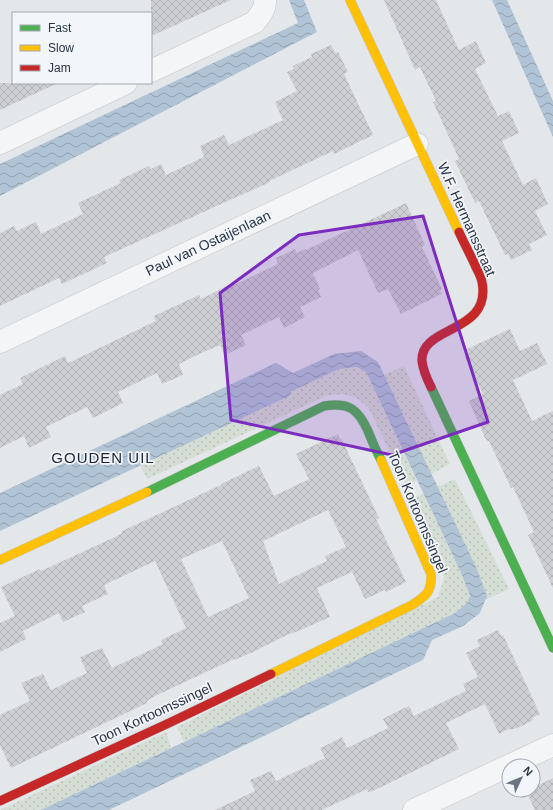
<svg xmlns="http://www.w3.org/2000/svg" width="553" height="810" font-family="Helvetica,sans-serif">
<style>
.grass{fill:url(#grass-dots)}
.water{fill:url(#water-waves)}
.building{fill:url(#building-cross-hatch);fill-rule:evenodd}
.lines{fill:none;stroke-linecap:round;stroke-linejoin:round}
.street-casing{stroke:#c2c5c8;stroke-width:23}
.fast-casing{stroke:#c2c5c8;stroke-width:10}
.slow-casing{stroke:#c2c5c8;stroke-width:10}
.jam-casing{stroke:#c2c5c8;stroke-width:10}
.street{stroke:#f4f5f6;stroke-width:22}
.fast{stroke:#4caf50;stroke-width:9}
.slow{stroke:#ffc107;stroke-width:9}
.jam{stroke:#c62828;stroke-width:9}
.marked{fill:#7b2cbf;fill-opacity:0.2;stroke:#7b2cbf;stroke-width:3;stroke-linejoin:round}
.labels{text-anchor:middle;dominant-baseline:central;stroke-width:3.5;stroke-linejoin:round;paint-order:stroke}
.street-label{font-size:14px;fill:#293445;stroke:#f2f5f9}
.neighbourhood-label{font-size:15px;letter-spacing:1px;fill:#1b2536;stroke:#f2f5f9}
</style>
<defs>
<pattern id="grass-dots" width="8" height="8" patternUnits="userSpaceOnUse"><rect width="8" height="8" fill="#d5ded5"/><path d="M2 2h.1M6 6h.1" fill="none" stroke="#b7bfb8" stroke-width="1.8" stroke-linecap="round"/></pattern>
<pattern id="water-waves" width="16" height="10" patternUnits="userSpaceOnUse"><rect width="16" height="10" fill="#b1c4d6"/><path d="M0 5q4-4 8 0t8 0" fill="none" stroke="#90a0af"/></pattern>
<pattern id="building-cross-hatch" width="8" height="8" patternUnits="userSpaceOnUse"><rect width="8" height="8" fill="#cdcfd2"/><path d="M0 0l8 8M0 8l8-8" fill="none" stroke="#b0b2b6"/></pattern>
</defs>
<rect width="100%" height="100%" fill="#e4e7ea"/>
<g class="grass">
<polygon points="404,366 450,464 431,474 384,375"/>
<polygon points="357,367 366,372 417,481 406,486 368,407 355,397 343,394 328,395 147,479 140,465 288,396 291,391 339,369"/>
<polygon points="455,479 509,589 485,600 487,596 437,487"/>
<polygon points="423,494 462,575 470,596 467,603 455,613 184,742 177,727 438,597 444,579 442,564 411,499"/>
<polygon points="166,732 171,748 42,810 0,810"/>
</g>
<g class="water">
<polygon points="289,0 304,0 317,32 0,196 0,164 298,23"/>
<polygon points="492,0 507,0 553,101 553,137"/>
<polygon points="361,351 378,362 477,569 487,596 480,613 463,626 432,640 423,660 109,810 41,810 455,613 467,603 470,596 462,575 366,372 357,367 339,369 292,391 289,396 0,531 0,493 276,363 293,373 334,354"/>
</g>
<g class="building">
<polygon points="151,0 231,0 151,36"/>
<polygon points="384,0 436,0 459,50 476,41 486,63 475,69 498,116 509,111 519,133 502,141 523,185 536,178 548,204 535,211 547,235 529,244 532,250 511,260 508,254 505,255 479,201 475,203 455,161 459,159 433,102 436,101 420,67 415,70"/>
<polygon points="331,45 335,53 338,52 348,72 344,74 373,135 334,154 333,151 269,181 270,182 104,257 107,263 62,284 59,278 0,306 0,233 14,226 17,231 36,222 41,234 83,214 78,203 121,183 119,180 149,166 151,169 161,164 166,175 204,157 200,146 224,135 229,145 283,120 275,102 297,91 287,72 294,69 293,66 312,57 311,54"/>
<polygon points="0,83 58,83 0,110"/>
<polygon points="406,203 425,245 422,247 442,289 440,290 442,294 401,314 388,289 378,293 358,250 313,273 320,289 318,290 321,297 300,307 305,317 284,328 279,317 241,335 246,345 225,355 220,345 199,354 179,364 183,375 162,384 157,373 118,392 123,403 93,418 87,407 46,427 51,437 29,448 24,436 0,448 0,395 23,384 20,378 65,356 68,363 156,321 154,316 199,295 201,299 233,283 234,285 278,264 276,258 295,249 297,253 305,249 306,250"/>
<polygon points="510,329 520,351 537,343 547,364 513,380 532,421 553,411 553,588 528,535 534,532 513,487 511,488 489,441 488,441 485,438 469,401 483,394 465,357 468,356 465,350"/>
<path d="M 338,434 L 340,439 L 341,438 L 379,518 L 376,519 L 406,582 L 386,592 L 385,590 L 365,599 L 352,572 L 317,588 L 330,617 L 291,634 L 291,633 L 253,652 L 234,660 L 234,659 L 155,696 L 147,701 L 147,703 L 11,768 L 0,745 L 0,715 L 30,701 L 21,683 L 43,674 L 51,690 L 87,673 L 80,657 L 102,648 L 112,668 L 163,644 L 161,640 L 186,628 L 155,561 L 104,585 L 108,594 L 82,606 L 85,612 L 63,622 L 59,613 L 23,631 L 26,639 L 0,652 L 0,623 L 15,616 L 1,587 L 40,569 L 41,571 L 115,537 L 122,533 L 122,531 L 221,485 L 221,484 L 240,475 L 241,476 L 240,475 L 259,466 L 274,496 L 309,479 L 296,454 ZM 328,510 L 346,547 L 325,556 L 327,561 L 279,584 L 263,541 ZM 222,541 L 249,598 L 208,617 L 181,559 Z"/>
<polygon points="498,630 501,636 503,635 540,714 532,718 533,720 518,728 506,730 499,734 485,704 446,723 459,749 373,791 368,792 367,789 322,810 215,810 255,791 250,780 271,771 276,781 325,758 320,748 331,743 342,737 347,748 388,728 383,719 394,713 409,706 414,716 466,691 463,684 478,677 466,653 480,646 477,640"/>
<polygon points="553,778 553,810 535,810 526,791 533,790 533,788"/>
</g>
<g class="lines">
<g class="street-casing">
<g id="street">
<path d="M 151,71 L 255,22 C 260,15 266,9 265,0"/>
<polyline points="0,143 126,83"/>
<polyline points="0,342 417,144"/>
<polyline points="414,810 553,745"/>
</g>
</g>
<g class="fast-casing">
<g id="fast">
<polyline points="431,387 553,648"/>
<path d="M 147,492 L 324,406 C 349,402 358,409 368,431 C 372,441 376,451 381,460"/>
</g>
</g>
<g class="slow-casing">
<g id="slow">
<polyline points="350,0 459,232"/>
<polyline points="0,560 147,492"/>
<path d="M 271,674 L 412,605 C 426,596 432,592 431,574 L 381,460"/>
</g>
</g>
<g class="jam-casing">
<g id="jam">
<path d="M 431,387 C 427,379 423,370 422,361 C 420,325 492,334 482,282 C 481,276 477,270 475,265 C 470,254 464,243 459,232"/>
<polyline points="0,801 169,723 271,674"/>
</g>
</g>
<use href="#street" class="street"/>
<use href="#fast" class="fast"/>
<use href="#slow" class="slow"/>
<use href="#jam" class="jam"/>
</g>
<path class="marked" d="M 423,216 L 488,422 L 392,455 L 231,420 L 220,293 L 299,235 Z"/>
<g class="labels">
<g class="street-label">
<text transform="translate(467 219) rotate(66)">W.F. Hermansstraat</text>
<text transform="translate(208 243) rotate(-25)">Paul van Ostaijenlaan</text>
<text transform="translate(418 512) rotate(67)">Toon Kortoomssingel</text>
<text transform="translate(152 714) rotate(-25)">Toon Kortoomssingel</text>
</g>
<g class="neighbourhood-label">
<text x="103" y="457">GOUDEN UIL</text>
</g>
</g>
<rect x="12" y="12" width="140" height="72" fill="#f2f5f9" stroke="#a2a8b1"/>
<rect x="20" y="25" width="20" height="6" fill="#4caf50" stroke="#a2a8b1"/>
<text x="48" y="32" font-size="12" fill="#293445">Fast</text>
<rect x="20" y="45" width="20" height="6" fill="#ffc107" stroke="#a2a8b1"/>
<text x="48" y="52" font-size="12" fill="#293445">Slow</text>
<rect x="20" y="65" width="20" height="6" fill="#c62828" stroke="#a2a8b1"/>
<text x="48" y="72" font-size="12" fill="#293445">Jam</text>
<g transform="translate(521 778) rotate(46)"><circle r="19" fill="#f2f5f9" stroke="#a2a8b1"/>
<path d="M0-3L7 15L0 10L-7 15Z" fill="#6a737f"/>
<text y="-6" font-size="11" font-weight="bold" text-anchor="middle" fill="#293445">N</text>
</g>
</svg>
